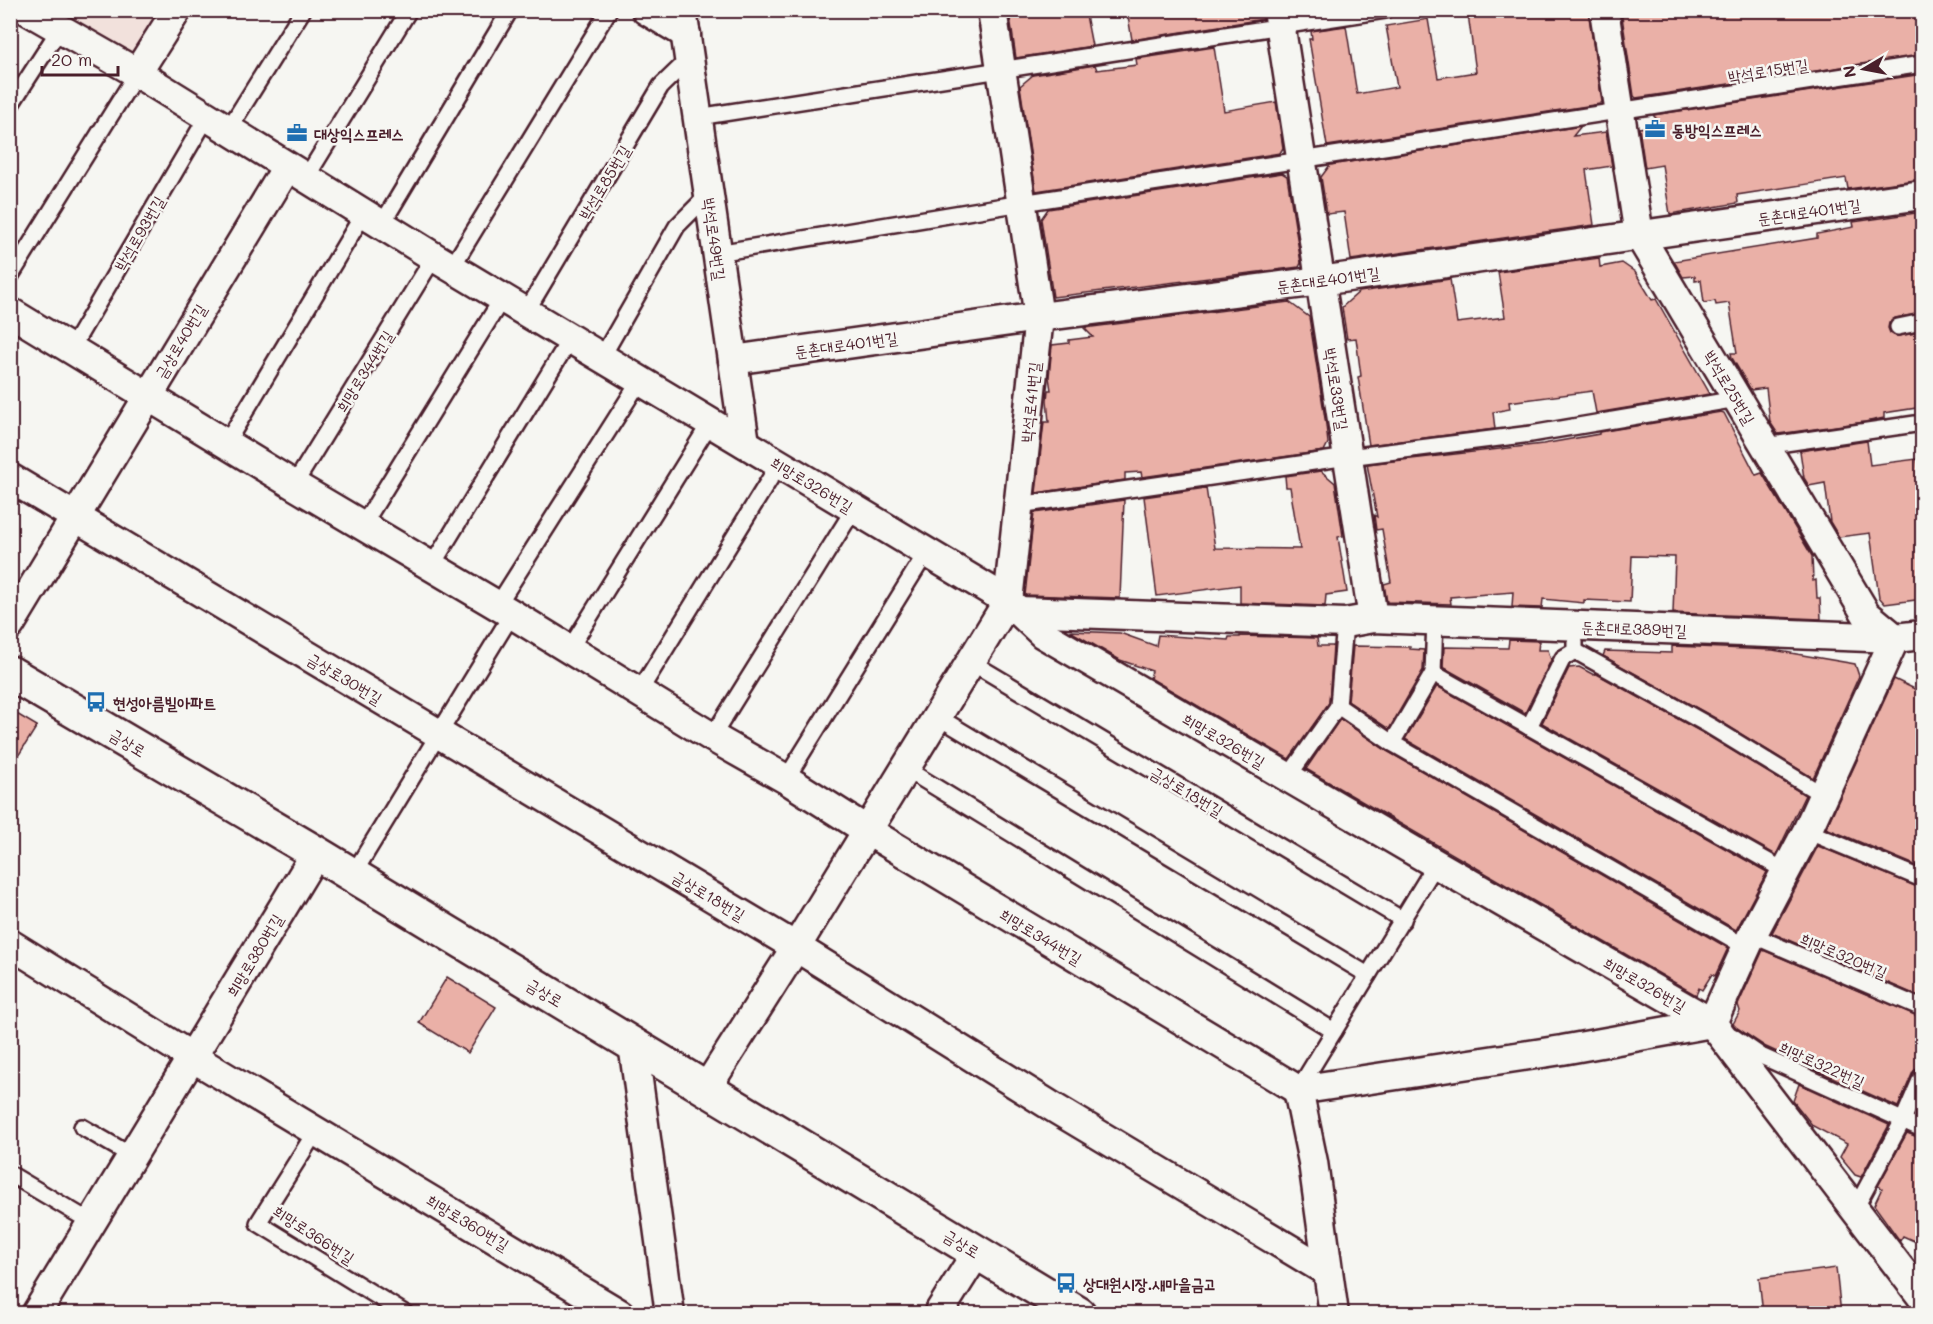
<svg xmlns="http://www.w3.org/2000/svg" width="1933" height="1324" font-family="Mali,'Poor Story',sans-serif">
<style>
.built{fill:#f2e1dc}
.building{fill:#eab0a7;stroke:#4a1f2b;stroke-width:1.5}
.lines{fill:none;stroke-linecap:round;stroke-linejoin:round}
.service-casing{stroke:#4a1f2b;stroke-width:20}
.minor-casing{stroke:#4a1f2b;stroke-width:33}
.tertiary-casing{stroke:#4a1f2b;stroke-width:38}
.service{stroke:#f6f6f2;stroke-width:15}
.minor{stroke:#f6f6f2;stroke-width:28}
.tertiary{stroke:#f6f6f2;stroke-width:33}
.labels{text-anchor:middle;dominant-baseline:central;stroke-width:5;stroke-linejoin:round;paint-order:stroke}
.street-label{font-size:16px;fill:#4a1f2b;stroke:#f6f6f2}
.poi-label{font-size:16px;font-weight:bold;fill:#4a1f2b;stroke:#f6f6f2;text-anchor:start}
</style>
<rect width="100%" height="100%" fill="#f6f6f2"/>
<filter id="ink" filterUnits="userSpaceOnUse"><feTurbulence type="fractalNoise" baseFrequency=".0167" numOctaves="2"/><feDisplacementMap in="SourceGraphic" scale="12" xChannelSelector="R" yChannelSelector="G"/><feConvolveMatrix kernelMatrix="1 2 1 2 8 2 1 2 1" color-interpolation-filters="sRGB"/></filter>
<g filter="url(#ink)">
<polygon class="built" points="44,11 169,11 133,65"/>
<g class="building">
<polygon points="1009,10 1085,10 1092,46 1016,58"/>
<polygon points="1127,10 1262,10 1263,19 1132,40"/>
<polygon points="1493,10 1588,10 1602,102 1600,104 1327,146 1309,39 1312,39 1311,31 1346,26 1357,94 1397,87 1386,26 1428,19 1438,78 1476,72 1468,14"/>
<polygon points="1621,10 1923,10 1923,55 1636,98 1634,96"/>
<polygon points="1214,47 1224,111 1276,102 1283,148 1280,153 1036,191 1020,86 1033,75 1095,65 1097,70 1137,65 1136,59"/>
<polygon points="1923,74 1923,121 1916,122 1923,161 1923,179 1848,189 1846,178 1737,195 1738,203 1670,214 1662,165 1645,168 1639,128 1662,125 1653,115"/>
<polygon points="1581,126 1573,136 1606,132 1612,166 1586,170 1594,225 1351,260 1344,212 1327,214 1321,177 1330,165"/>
<polygon points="1282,173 1287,176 1301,263 1299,267 1053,297 1041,219 1048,209"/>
<polygon points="1923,212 1923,313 1895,318 1889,323 1888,328 1890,333 1896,336 1923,332 1923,407 1884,413 1884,418 1865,422 1778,434 1770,422 1766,388 1751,390 1732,358 1731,353 1737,353 1729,303 1716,305 1715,301 1704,303 1701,280 1695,281 1695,276 1683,277 1674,261 1817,238 1817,234 1854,227 1853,222"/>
<polygon points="1599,258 1600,267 1622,263 1635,272 1652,300 1656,299 1710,394 1596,413 1592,391 1509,402 1510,409 1493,412 1495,429 1369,445 1358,377 1361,376 1356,338 1347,339 1342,307 1359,292 1450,279 1457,323 1505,317 1498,272"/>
<polygon points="1289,302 1309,317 1326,425 1328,443 1324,451 1142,477 1141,472 1125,473 1125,480 1036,493 1044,422 1049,422 1047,400 1048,390 1051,390 1049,377 1052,345 1069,343 1069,340 1093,337 1084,328"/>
<polygon points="1721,412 1724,413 1756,475 1762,473 1812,556 1813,581 1816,580 1817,598 1820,598 1821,619 1673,613 1675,557 1632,556 1630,602 1584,600 1584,603 1543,599 1542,608 1512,607 1513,592 1450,597 1451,604 1387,602 1384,584 1391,582 1382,529 1376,530 1374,515 1377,517 1367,464 1543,444 1599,434 1599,432"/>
<polygon points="1867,441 1870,465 1917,459 1923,498 1923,599 1885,604 1879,597 1870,533 1839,537 1830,522 1825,483 1809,486 1804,478 1800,451"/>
<polygon points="1321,471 1335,483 1343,536 1338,537 1347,592 1326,595 1325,606 1240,603 1240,585 1157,596 1144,497 1206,488 1215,548 1300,549 1290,487 1286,487 1285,476"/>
<polygon points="1124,500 1120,598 1025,595 1034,513"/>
<polygon points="1070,631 1120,633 1156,646 1158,635 1228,640 1229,637 1240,637 1240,636 1317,638 1318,646 1333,646 1329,703 1289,759 1150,678 1152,671 1120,660"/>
<polygon points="1509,640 1539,641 1538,650 1548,650 1551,660 1525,713 1443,667 1444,647 1508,648"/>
<polygon points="1353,646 1410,647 1410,649 1424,650 1423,670 1389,729 1348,701"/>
<polygon points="1672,646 1773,650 1855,664 1859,676 1813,778 1715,718 1603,656 1605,651 1672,653"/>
<polygon points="1579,667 1594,675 1595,673 1705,734 1805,795 1776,855 1542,723 1569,668"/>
<polygon points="1894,679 1923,693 1922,868 1826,828"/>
<polygon points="1437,686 1767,872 1736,930 1405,739"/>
<polygon points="10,710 37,726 10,769"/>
<polygon points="1340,719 1387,751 1728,948 1715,976 1712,974 1702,990 1699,988 1696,995 1306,769"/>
<polygon points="1818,846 1923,889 1923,998 1772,933"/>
<polygon points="1763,950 1923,1018 1923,1066 1917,1068 1913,1072 1898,1107 1766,1047 1736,1027 1733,1024 1740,1011 1738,1005"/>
<polygon points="447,977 496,1007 468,1053 419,1023"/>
<polygon points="1799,1084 1889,1125 1861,1177 1855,1175 1840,1157 1847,1144 1813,1126 1793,1101"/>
<polygon points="1907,1133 1923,1139 1923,1245 1903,1236 1900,1241 1874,1205 1882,1188 1878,1186"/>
<polygon points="1836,1268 1841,1314 1763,1314 1759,1278"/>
</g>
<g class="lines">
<g class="service-casing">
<g id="service">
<polyline points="10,106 59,30"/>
<polyline points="698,117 1385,10"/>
<polyline points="228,130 303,10"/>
<polyline points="306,178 409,10"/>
<polyline points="382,224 510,10"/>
<polyline points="717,253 1022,203 1922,64"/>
<polyline points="452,267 609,10"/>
<polyline points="10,277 137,73"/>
<polyline points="526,312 661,86 689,59"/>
<polyline points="1898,327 1922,322"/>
<polyline points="71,349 207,117"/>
<polyline points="602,357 677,226 709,194"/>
<polyline points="227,442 364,213"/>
<polyline points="1765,446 1922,423"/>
<polyline points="294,485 434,257"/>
<polyline points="1019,505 1348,457 1531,434 1737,399"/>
<polyline points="363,525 503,297"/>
<polyline points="431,567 570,339"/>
<polyline points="497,606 641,379"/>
<polyline points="569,650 710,423"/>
<polyline points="1575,651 1710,726 1823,795"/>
<polyline points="971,662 1403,920"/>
<polyline points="1433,673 1785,871"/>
<polyline points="639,692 779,464"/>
<polyline points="1338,706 1392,743 1746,947"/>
<polyline points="938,717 1368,975"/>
<polyline points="1529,727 1563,658 1575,651 1575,642"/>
<polyline points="712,737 854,509"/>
<polyline points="1392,743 1433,673 1435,620"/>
<polyline points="906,769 1334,1031"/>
<polyline points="1288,777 1338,706 1345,623"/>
<polyline points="786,779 926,553"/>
<polyline points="1807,831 1922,879"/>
<polyline points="352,876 512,614"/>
<polyline points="1752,935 1922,1008"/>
<polyline points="1732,1036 1761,1056 1922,1129"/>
<polyline points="1298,1090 1436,864"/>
<polyline points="82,1127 132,1156"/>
<polyline points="316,1131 258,1223 406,1314"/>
<polyline points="10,1174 91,1222"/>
<polyline points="1855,1209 1903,1120 1922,1076"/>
</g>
</g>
<g class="minor-casing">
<g id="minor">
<polyline points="27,10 137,73 434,257 1008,601 1043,634 1436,864 1712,1023 1922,1297"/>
<polyline points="646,10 686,34"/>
<polyline points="682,10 745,443"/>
<polyline points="1278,10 1373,618"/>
<polyline points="1604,10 1639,235 1866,614 1895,638"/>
<polyline points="137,73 177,10"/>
<polyline points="10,312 294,485 512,614 712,737 786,779 868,831 1298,1090 1562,1050 1712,1023"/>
<polyline points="733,360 1039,317 1320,281 1922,195"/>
<polyline points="10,478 796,947 1056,1109 1328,1272"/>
<polyline points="1019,611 1345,623 1373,618 1895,638 1922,635"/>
<polyline points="10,625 287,167"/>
<polyline points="10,944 192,1057 620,1314"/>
<polyline points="1712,1023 1752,935 1807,831 1895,638"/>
<polyline points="633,1044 670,1314"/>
<polyline points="706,1089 796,947 1008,601 1039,317 992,10"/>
<polyline points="1298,1090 1313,1162 1334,1314"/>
<polyline points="36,1314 316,853"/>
<polyline points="938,1314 977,1252"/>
</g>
</g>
<g class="tertiary-casing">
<polyline id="tertiary" points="10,673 316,853 1079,1314"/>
</g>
<use href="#service" class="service"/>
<use href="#minor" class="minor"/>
<use href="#tertiary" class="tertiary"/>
</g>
</g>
<defs>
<g id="office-bare" transform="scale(1.62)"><path d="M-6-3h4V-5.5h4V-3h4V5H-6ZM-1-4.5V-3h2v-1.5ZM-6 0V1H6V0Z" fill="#1f6fb2" stroke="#f6f6f2" stroke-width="2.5" paint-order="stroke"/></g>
<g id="bus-bare" transform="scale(1.62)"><path d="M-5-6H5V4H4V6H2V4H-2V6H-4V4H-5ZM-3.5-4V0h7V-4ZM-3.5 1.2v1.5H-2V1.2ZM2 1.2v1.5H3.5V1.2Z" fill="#1f6fb2" stroke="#f6f6f2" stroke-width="2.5" paint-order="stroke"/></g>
</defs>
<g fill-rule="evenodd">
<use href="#office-bare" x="1655" y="129"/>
<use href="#office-bare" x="297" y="133"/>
<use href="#bus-bare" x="96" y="702"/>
<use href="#bus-bare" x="1066" y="1283"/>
</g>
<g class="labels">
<g class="street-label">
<text transform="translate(1768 70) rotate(-9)">박석로15번길</text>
<text transform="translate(604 182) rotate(-59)">박석로85번길</text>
<text transform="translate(1809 211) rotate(-8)">둔촌대로401번길</text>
<text transform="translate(139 233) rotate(-60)">박석로93번길</text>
<text transform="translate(715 239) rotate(82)">박석로49번길</text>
<text transform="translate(1328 279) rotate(-8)">둔촌대로401번길</text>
<text transform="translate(180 341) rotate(-59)">금상로40번길</text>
<text transform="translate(846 344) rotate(-8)">둔촌대로401번길</text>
<text transform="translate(364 371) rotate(-58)">희망로344번길</text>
<text transform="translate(1730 387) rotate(59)">박석로25번길</text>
<text transform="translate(1337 389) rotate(81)">박석로33번길</text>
<text transform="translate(1030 402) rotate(-84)">박석로41번길</text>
<text transform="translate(812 484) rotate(31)">희망로326번길</text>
<text transform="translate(1634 628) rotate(2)">둔촌대로389번길</text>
<text transform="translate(345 678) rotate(31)">금상로30번길</text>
<text transform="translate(1224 740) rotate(30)">희망로326번길</text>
<text transform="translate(128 742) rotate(31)">금상로</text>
<text transform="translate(1187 791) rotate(31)">금상로18번길</text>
<text transform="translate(709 895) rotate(31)">금상로18번길</text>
<text transform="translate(1041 936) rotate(31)">희망로344번길</text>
<text transform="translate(254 955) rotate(-59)">희망로380번길</text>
<text transform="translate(1844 955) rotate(23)">희망로320번길</text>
<text transform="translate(1645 984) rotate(30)">희망로326번길</text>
<text transform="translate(545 992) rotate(31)">금상로</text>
<text transform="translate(1822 1064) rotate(24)">희망로322번길</text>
<text transform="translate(468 1222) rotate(31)">희망로360번길</text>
<text transform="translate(314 1234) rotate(33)">희망로366번길</text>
<text transform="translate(962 1243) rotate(31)">금상로</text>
</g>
<g class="poi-label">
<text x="1672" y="129">동방익스프레스</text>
<text x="314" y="133">대상익스프레스</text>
<text x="113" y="702">현성아름빌아파트</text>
<text x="1083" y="1283">상대원시장.새마을금고</text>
</g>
</g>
<rect width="1933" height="1324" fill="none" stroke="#f6f6f2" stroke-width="36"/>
<rect x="18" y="18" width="1897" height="1288" fill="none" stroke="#4a1f2b" stroke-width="2" filter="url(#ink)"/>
<g transform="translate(1864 69) rotate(260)" stroke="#f6f6f2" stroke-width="4.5" paint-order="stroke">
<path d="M0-4.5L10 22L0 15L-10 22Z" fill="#4a1f2b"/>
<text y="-9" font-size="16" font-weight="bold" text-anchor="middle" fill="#4a1f2b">N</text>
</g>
<path d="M42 66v9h76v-9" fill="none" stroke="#4a1f2b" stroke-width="3"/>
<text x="51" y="66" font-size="18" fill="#4a1f2b" stroke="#f6f6f2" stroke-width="4.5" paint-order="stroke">20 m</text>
</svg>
